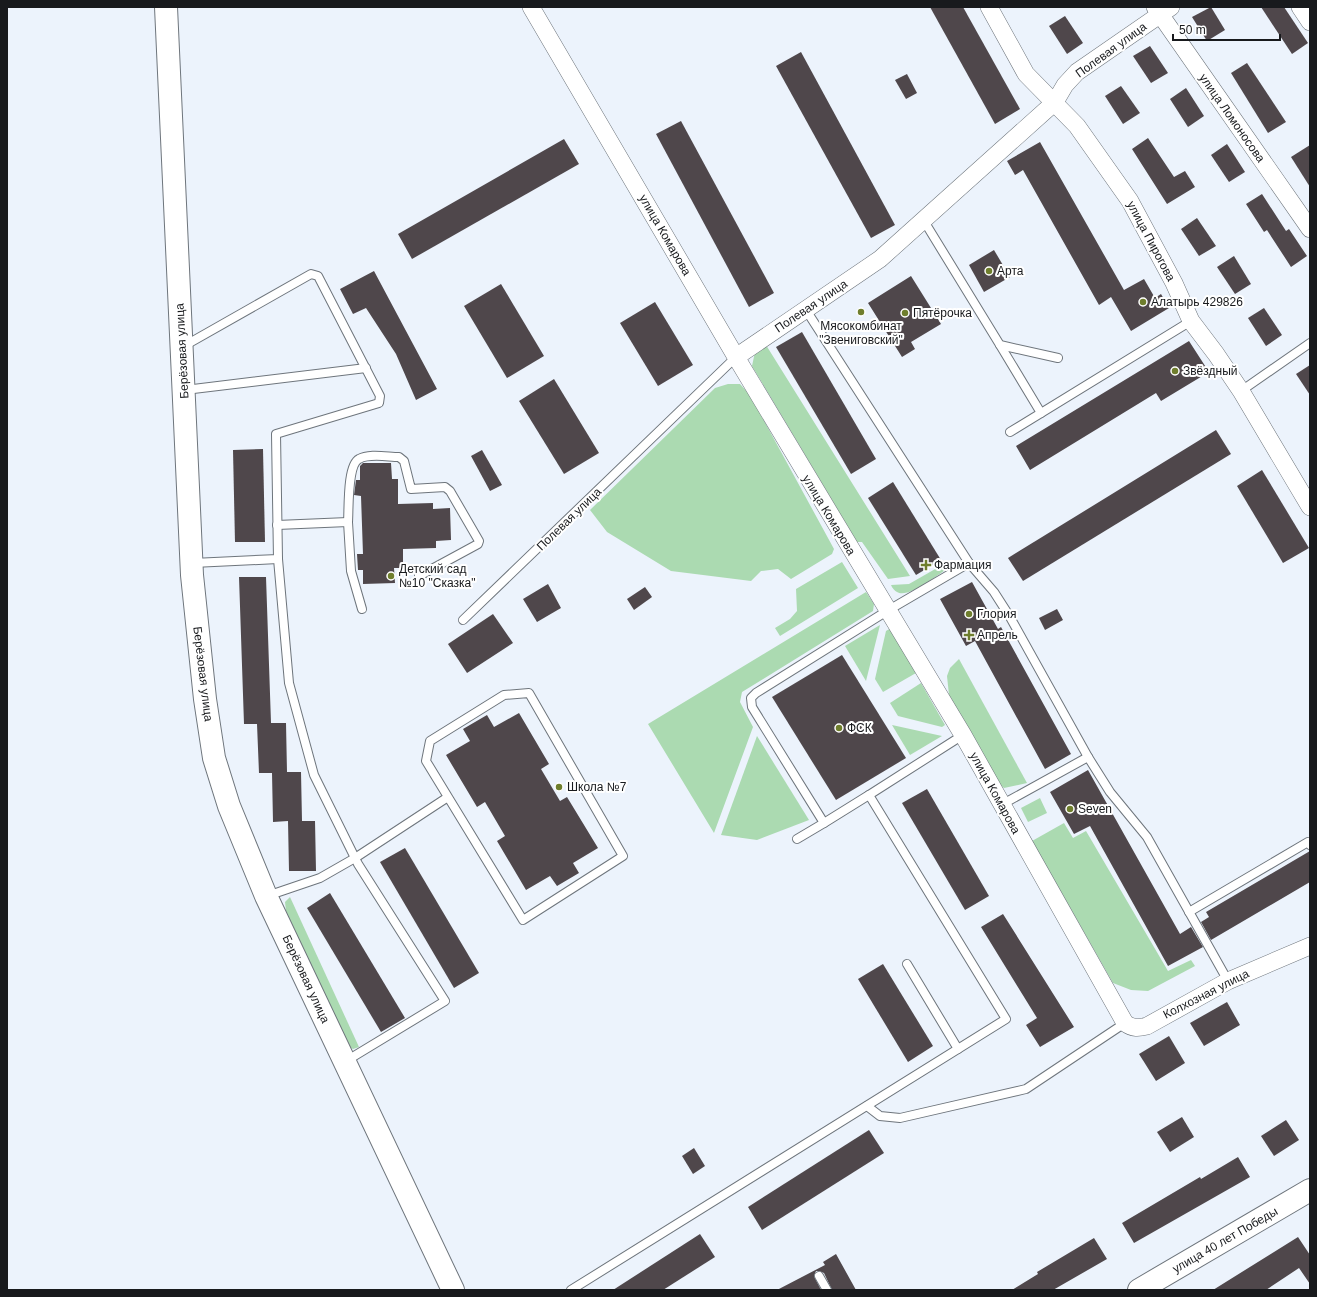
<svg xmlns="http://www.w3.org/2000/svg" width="1317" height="1297" font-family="Arial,sans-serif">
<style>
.green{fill:#abdab1}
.building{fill:#4f474b}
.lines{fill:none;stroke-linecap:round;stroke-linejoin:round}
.lane-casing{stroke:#6e757c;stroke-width:10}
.street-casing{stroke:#6e757c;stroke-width:18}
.secondary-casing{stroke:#6e757c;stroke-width:24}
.lane{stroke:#fff;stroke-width:8}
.street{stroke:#fff;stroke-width:17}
.secondary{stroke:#fff;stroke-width:22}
.poi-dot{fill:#6f7e2d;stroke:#fff;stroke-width:1.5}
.labels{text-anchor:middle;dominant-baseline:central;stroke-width:4;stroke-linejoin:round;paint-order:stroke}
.street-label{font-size:12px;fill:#181a1d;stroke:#fff}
.poi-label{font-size:12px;fill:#181a1d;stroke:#fff;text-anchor:start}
</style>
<rect width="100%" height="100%" fill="#ecf3fc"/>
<g class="green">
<polygon points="766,345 910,576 888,579 862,542 857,542 752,366 755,352"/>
<polygon points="728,384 740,384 750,395 834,549 832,554 791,579 778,569 761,571 751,581 671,571 607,532 590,510 715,388"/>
<polygon points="842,562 858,588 780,636 775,628 790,619 797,611 796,589"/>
<path d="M 944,564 L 947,569 C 937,575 908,599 897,592 C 895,591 892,588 891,585 L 909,584 Z"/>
<polygon points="866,592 874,604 873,611 742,692 740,702 753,727 714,833 648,724"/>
<polygon points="880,625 866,681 845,646"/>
<polygon points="891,628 916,673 883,692 875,679 886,631"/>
<polygon points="959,659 1027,783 1004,788 997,782 949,695 947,676 950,668"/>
<polygon points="921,683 945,725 942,727 898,716 890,703"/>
<polygon points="892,725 942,736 910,755"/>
<polygon points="757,736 809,820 757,840 721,835"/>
<polygon points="1040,798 1047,813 1028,822 1021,808"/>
<polygon points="1064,823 1073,838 1086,831 1168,971 1191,960 1195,966 1148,991 1131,990 1113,983 1032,841"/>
<polygon points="290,897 359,1047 353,1049 346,1045 286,911 285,902"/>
</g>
<g class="building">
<polygon points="930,7 963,7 1020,109 995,124"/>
<polygon points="1211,7 1225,30 1207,41 1192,17"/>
<polygon points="1261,7 1284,7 1308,43 1292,54"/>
<polygon points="1065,16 1083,43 1067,54 1049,26"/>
<polygon points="1150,46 1168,73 1151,83 1133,56"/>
<polygon points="801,52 895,225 871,238 776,66"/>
<polygon points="1247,63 1286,122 1268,133 1231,73"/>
<polygon points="907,74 917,93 906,99 895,80"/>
<polygon points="1121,86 1140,113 1123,124 1105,96"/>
<polygon points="1186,88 1204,116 1188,127 1170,99"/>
<polygon points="681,121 774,293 749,307 656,134"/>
<polygon points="1148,138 1174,177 1185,171 1195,187 1167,204 1132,149"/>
<polygon points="564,139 579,164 412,259 398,234"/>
<polygon points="1040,142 1124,290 1144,279 1155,298 1161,294 1169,308 1131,331 1111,297 1099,305 1023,170 1015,175 1007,161"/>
<polygon points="1227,144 1245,172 1229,182 1211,155"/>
<polygon points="1310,145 1310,187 1291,157"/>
<polygon points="1262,194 1286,231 1289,229 1307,256 1291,267 1267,230 1264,232 1246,204"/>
<polygon points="1197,218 1216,246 1199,256 1181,229"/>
<polygon points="994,250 1010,277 984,292 969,265"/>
<polygon points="1234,256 1251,284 1235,294 1217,267"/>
<polygon points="374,271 437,389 416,400 396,354 366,308 353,314 340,289"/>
<polygon points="911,276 941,324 911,342 915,349 902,357 868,303"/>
<polygon points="501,284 544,356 507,378 464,306"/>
<polygon points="655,302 693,365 658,386 620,323"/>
<polygon points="1264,308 1282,335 1266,346 1248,318"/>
<polygon points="802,332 876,459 851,474 776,347"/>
<polygon points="1189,341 1209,372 1161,401 1156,393 1030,470 1016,446"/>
<polygon points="1310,365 1310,395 1296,374"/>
<polygon points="554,379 599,453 564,474 519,401"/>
<polygon points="1216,430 1231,454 1023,581 1008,558"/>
<polygon points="263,449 265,542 235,542 233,450"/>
<polygon points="482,450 502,485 490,491 471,456"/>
<polygon points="363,463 391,463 392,479 398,479 398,504 433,503 433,509 450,508 451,540 436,541 436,548 403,549 403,568 394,568 395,583 363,584 363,570 358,570 357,554 363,554 361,496 354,495 356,480 360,480 360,466"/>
<polygon points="1262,470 1309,548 1283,563 1237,486"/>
<polygon points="893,482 941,560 916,575 868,498"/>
<polygon points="239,577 266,577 271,723 286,723 287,772 301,772 302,821 315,821 316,871 289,871 288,821 273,822 272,773 259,773 257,724 244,724"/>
<polygon points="972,582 998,629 1001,627 1071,754 1045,769 975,641 966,646 940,599"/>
<polygon points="548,584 561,608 537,622 523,599"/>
<polygon points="645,587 652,597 634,610 627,599"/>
<polygon points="1057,609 1063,620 1045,630 1039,618"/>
<polygon points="493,614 513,643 467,673 448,644"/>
<polygon points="842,655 906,758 836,800 772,697"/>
<polygon points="519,713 549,764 541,769 560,801 567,797 598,848 573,863 579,873 557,886 550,876 526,890 497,841 505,836 485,802 477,807 446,755 470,741 463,729 487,715 494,727"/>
<polygon points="1088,770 1180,934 1191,927 1203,947 1168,966 1090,826 1074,834 1050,792"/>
<polygon points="927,789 989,896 965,910 902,803"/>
<polygon points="405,848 479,973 454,988 380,862"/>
<polygon points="1310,851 1310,882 1211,940 1201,922 1209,917 1206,912"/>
<polygon points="330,893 405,1018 381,1032 307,908"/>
<polygon points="1003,914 1074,1027 1040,1047 1026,1025 1037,1018 981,927"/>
<polygon points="883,964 933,1046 908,1062 858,979"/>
<polygon points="1227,1002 1240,1025 1204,1046 1190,1023"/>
<polygon points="1169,1036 1185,1063 1156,1081 1139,1054"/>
<polygon points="1182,1117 1194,1137 1170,1152 1157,1132"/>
<polygon points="1286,1120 1299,1140 1274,1156 1261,1136"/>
<polygon points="869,1130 884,1153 762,1230 748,1207"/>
<polygon points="694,1148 705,1166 693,1174 682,1156"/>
<polygon points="1238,1157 1250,1177 1134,1243 1122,1223 1200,1177 1201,1179"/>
<polygon points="700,1234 715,1257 663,1290 613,1290"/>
<polygon points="1298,1237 1310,1255 1310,1284 1299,1268 1266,1290 1213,1290"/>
<polygon points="1094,1238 1107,1259 1053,1290 1012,1290 1038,1274 1037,1272"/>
<polygon points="836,1254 856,1290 832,1290 824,1273 819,1271 816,1271 814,1276 821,1290 777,1290 825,1265 823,1262"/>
</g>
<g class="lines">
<g class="lane-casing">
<g id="lane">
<polyline points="924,221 1000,345 1058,358"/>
<polyline points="806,310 969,563 994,592 1010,617 1088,757 1001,805"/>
<polyline points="1000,345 1041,413"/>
<polyline points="184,346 311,274 318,276 380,396 379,403 276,434 278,559 193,563"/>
<polyline points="185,390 366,368"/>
<polyline points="1241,391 1310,343"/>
<polyline points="1010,432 1191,321"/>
<path d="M 348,522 C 349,509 347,465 359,459 C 369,453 388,457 399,457 L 404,461 L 411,489 L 445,487 L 450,491 L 479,541 L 478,544 L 419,576"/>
<polyline points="277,525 348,522 351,571 362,609"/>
<polyline points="278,559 289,683 314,775 358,864 445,1001 346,1061"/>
<polyline points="463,620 736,357"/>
<polyline points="1088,757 1110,792 1147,837 1228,981"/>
<polyline points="869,795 824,823 752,707 751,698 756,693 887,611 969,563"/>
<polyline points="797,839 824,823"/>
<polyline points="267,896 320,878 355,858 448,797 426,761 430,741 504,695 529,693 623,856 523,920 448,797"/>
<polyline points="1189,912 1308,842 1310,845"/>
<polyline points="907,964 958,1049"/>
<polyline points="867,1106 880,1116 900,1118 1026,1089 1125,1023"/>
<polyline points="819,1276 827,1290"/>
<polyline points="571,1290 1006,1019 869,795 963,735"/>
</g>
</g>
<g class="street-casing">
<g id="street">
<path d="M 531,7 L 736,357 L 963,735 L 1125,1023 C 1133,1029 1139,1028 1147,1026 L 1228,981 L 1310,946"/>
<polyline points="989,7 1026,74 1077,126 1130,201 1174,283 1191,321 1216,354 1241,391 1310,507"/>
<polyline points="1155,7 1310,229"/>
<polyline points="1300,7 1310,22"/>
<polyline points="736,357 880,259 1055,102 1065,85 1077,72 1171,7"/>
</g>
</g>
<g class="secondary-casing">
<g id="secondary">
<polyline points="166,7 192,575 205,699 214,758 229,806 266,896 453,1290"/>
<polyline points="1139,1290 1310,1190"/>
</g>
</g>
<use href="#lane" class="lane"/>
<use href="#street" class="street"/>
<use href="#secondary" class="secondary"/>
</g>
<g class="poi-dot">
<circle cx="989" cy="271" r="4"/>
<circle cx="1143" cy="302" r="4"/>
<circle cx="861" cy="312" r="4"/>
<circle cx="905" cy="313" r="4"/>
<circle cx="1175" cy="371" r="4"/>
<path d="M924 559h4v4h4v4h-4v4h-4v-4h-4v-4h4z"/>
<circle cx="391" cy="576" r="4"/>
<circle cx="969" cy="614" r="4"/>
<path d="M967 629h4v4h4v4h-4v4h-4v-4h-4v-4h4z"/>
<circle cx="839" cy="728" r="4"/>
<circle cx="559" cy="787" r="4"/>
<circle cx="1070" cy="809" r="4"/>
</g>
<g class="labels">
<g class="street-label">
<text transform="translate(1111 50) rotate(-36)">Полевая улица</text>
<text transform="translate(1232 118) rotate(55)">улица Ломоносова</text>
<text transform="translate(665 235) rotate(60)">улица Комарова</text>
<text transform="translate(1151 241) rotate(62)">улица Пирогова</text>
<text transform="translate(811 306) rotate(-34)">Полевая улица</text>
<text transform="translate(182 351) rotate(-93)">Берёзовая улица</text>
<text transform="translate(829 515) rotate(59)">улица Комарова</text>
<text transform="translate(569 519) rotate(-44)">Полевая улица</text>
<text transform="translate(203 674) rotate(83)">Берёзовая улица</text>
<text transform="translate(995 793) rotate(61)">улица Комарова</text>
<text transform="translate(306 979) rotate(65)">Берёзовая улица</text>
<text transform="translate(1206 994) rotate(-27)">Колхозная улица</text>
<text transform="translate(1225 1240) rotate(-30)">улица 40 лет Победы</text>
</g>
<g class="poi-label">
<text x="997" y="271">Арта</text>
<text x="1151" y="302">Алатырь 429826</text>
<text x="913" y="313">Пятёрочка</text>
<text x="861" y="326" text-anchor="middle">Мясокомбинат<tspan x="861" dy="14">"Звениговский"</tspan></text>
<text x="1183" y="371">Звёздный</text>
<text x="934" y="565">Фармация</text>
<text x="399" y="569">Детский сад<tspan x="399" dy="14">№10 "Сказка"</tspan></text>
<text x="977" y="614">Глория</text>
<text x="977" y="635">Апрель</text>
<text x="847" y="728">ФСК</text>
<text x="567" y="787">Школа №7</text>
<text x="1078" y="809">Seven</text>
</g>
</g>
<rect width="1317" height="1297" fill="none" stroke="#181a1d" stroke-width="16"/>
<path d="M1173 34v6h107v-6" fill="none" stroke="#181a1d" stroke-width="2"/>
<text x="1179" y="34" font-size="12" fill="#181a1d" stroke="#ffffff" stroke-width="3" paint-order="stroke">50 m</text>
</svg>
